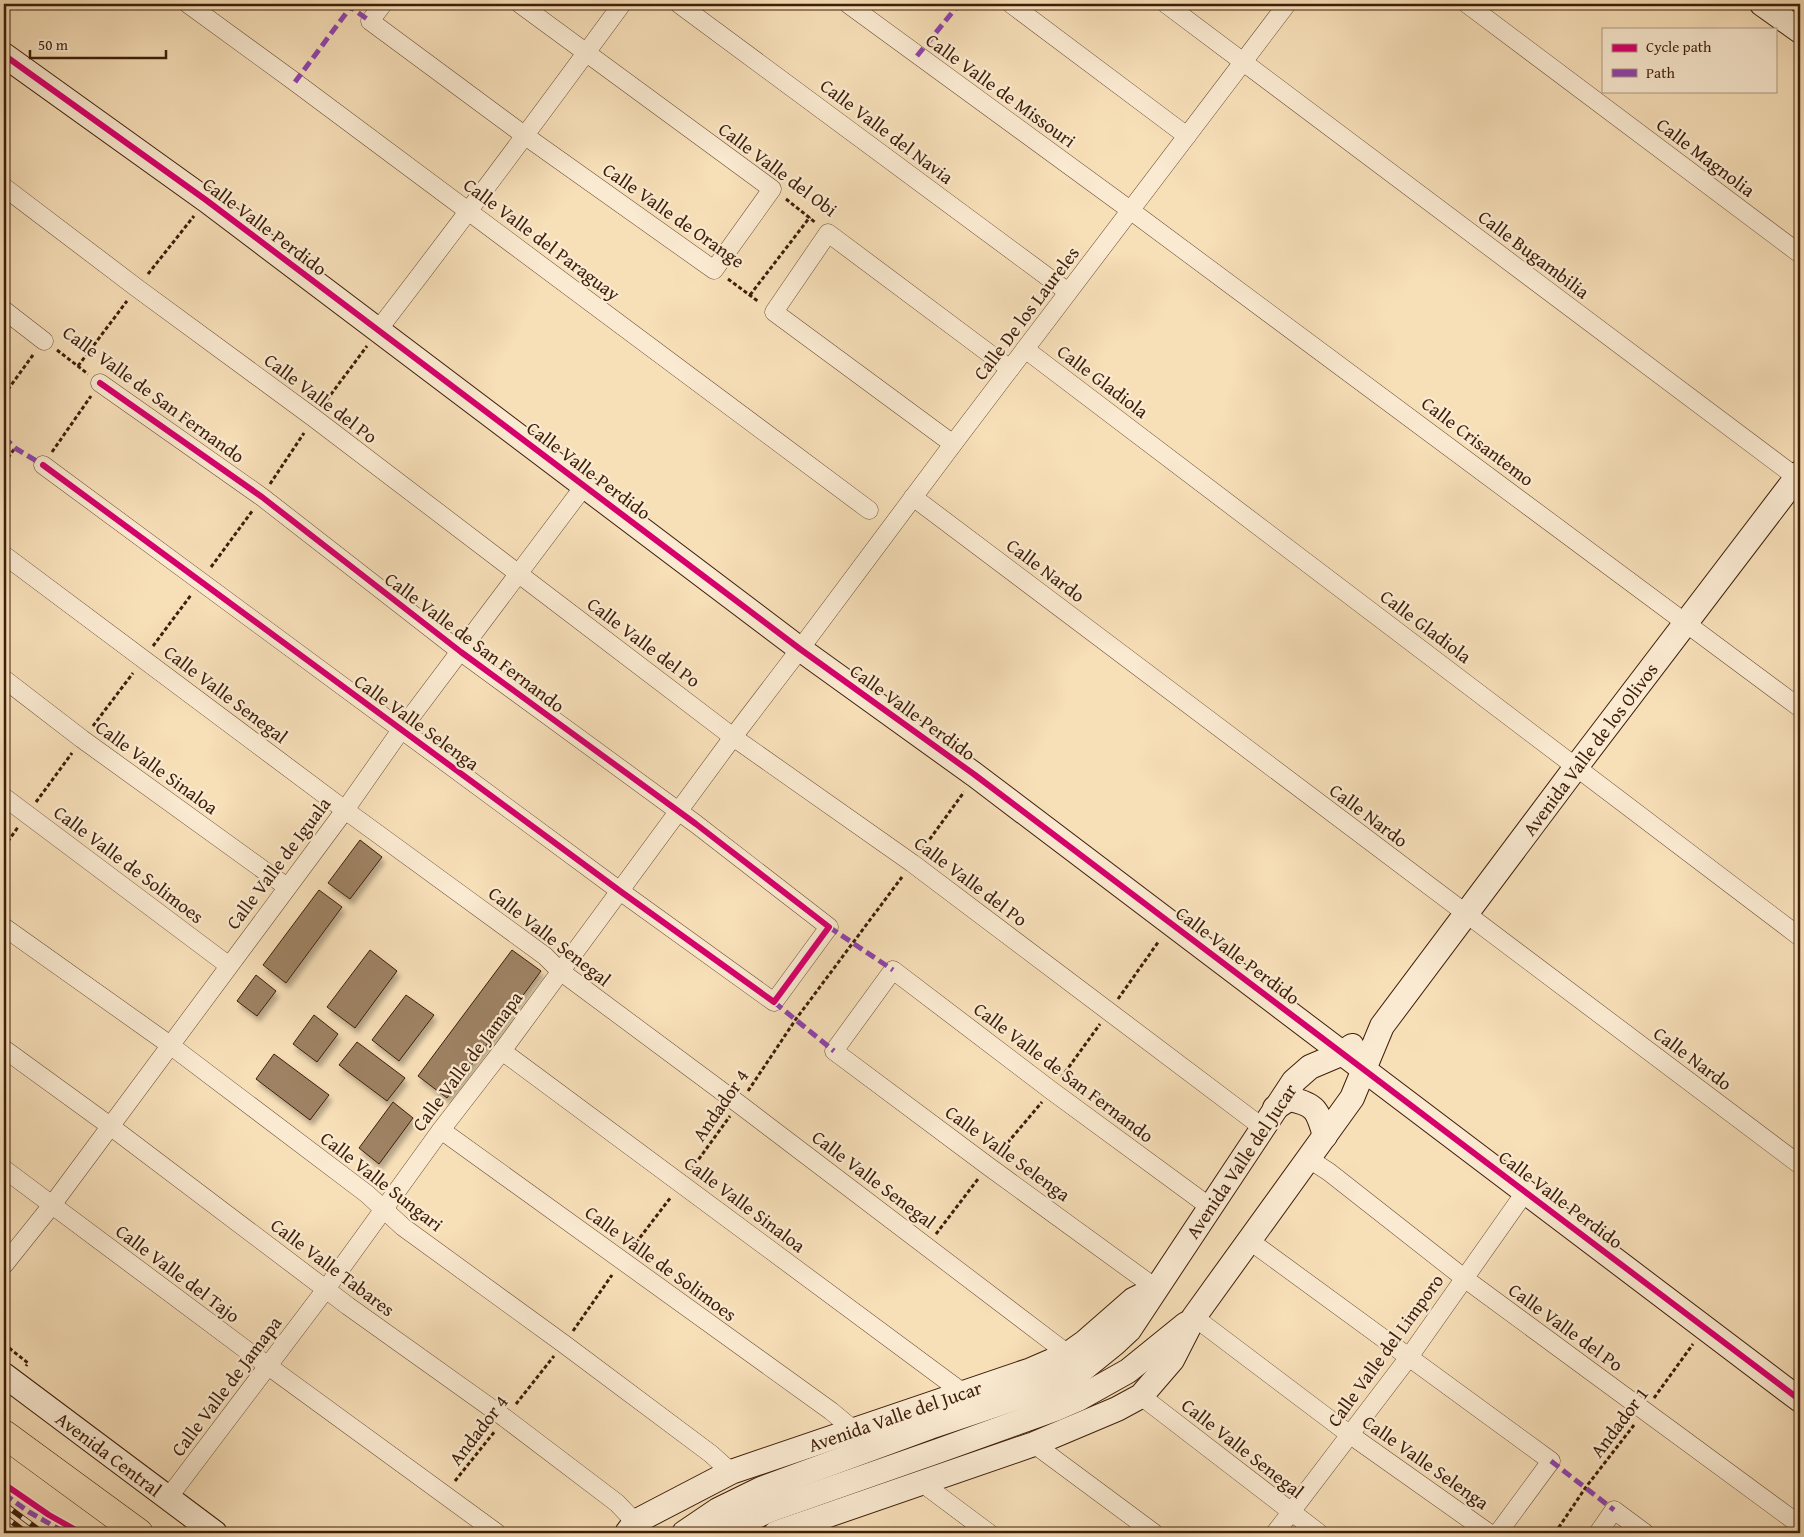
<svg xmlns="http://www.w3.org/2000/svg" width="1804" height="1537" font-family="'Gentium Book Plus',serif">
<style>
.building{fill:#9e8264;stroke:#3e1e09;filter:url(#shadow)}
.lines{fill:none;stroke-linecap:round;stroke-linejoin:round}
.street-casing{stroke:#6c4e35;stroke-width:19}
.secondary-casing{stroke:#3e1e09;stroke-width:26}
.highway-casing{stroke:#3e1e09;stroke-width:29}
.path{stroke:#3e1e09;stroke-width:3;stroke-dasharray:4 2.5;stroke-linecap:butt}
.street{stroke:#faead1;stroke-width:18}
.secondary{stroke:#faead1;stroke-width:24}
.highway{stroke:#f7dfb8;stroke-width:28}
.rail-casing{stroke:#3e1e09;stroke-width:5.5}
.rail{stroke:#faead1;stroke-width:4;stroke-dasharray:11;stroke-linecap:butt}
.quiet{stroke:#8e44ad;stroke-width:5;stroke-dasharray:10 5;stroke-linecap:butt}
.cycleway-casing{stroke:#faead1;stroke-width:9}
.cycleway{stroke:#d6006c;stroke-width:6}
.labels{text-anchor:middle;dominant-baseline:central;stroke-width:4.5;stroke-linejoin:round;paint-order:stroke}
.street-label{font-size:19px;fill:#3e1e09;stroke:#faead1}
</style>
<defs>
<filter id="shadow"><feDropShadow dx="3" dy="5.5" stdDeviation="2.5" flood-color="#0004"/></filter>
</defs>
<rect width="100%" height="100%" fill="#f7dfb8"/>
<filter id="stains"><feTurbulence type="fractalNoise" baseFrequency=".004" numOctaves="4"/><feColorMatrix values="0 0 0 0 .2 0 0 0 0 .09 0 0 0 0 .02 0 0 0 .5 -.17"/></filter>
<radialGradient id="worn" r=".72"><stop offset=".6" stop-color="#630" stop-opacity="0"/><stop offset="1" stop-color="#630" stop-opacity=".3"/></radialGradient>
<g class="building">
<polygon points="360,840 382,857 350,899 328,883"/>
<polygon points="319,890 342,907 286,983 263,965"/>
<polygon points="370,950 397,971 355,1028 327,1007"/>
<polygon points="512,950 541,971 447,1098 418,1076"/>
<polygon points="256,975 276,991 257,1016 237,1001"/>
<polygon points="406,995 434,1015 399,1061 372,1040"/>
<polygon points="314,1015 338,1034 317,1062 293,1044"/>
<polygon points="357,1042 405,1078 387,1101 339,1065"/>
<polygon points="274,1054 329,1095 310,1120 256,1079"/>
<polygon points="393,1102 413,1118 379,1164 359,1148"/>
</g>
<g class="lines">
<g class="street-casing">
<g id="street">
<polyline points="188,4 295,82 869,510"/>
<polyline points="383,4 370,21 524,135 714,270 772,189 520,4"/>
<polyline points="679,4 1068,292"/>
<polyline points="848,4 1130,210 1800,708"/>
<polyline points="1011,4 1187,136"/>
<polyline points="1166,4 1800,480"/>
<polyline points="1467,4 1800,254"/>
<polyline points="4,187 137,288 314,418 733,737 912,863 1262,1127"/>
<polyline points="4,310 44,341"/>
<path d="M 378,330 C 461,222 542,113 622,4"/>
<polyline points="1025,349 1800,937"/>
<polyline points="953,444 774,312 828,233 1010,369"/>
<polyline points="43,465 620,891 774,1002 829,927 696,824 461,652 262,497 100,383"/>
<polyline points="913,497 1800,1165"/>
<polyline points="4,555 345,810 545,956 560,971 739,1104 1068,1354"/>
<polyline points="4,679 82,739 287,887"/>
<polyline points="4,797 228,965"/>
<polyline points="4,927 170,1045 367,1194 403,1227 564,1344 711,1454 731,1472"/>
<polyline points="4,1049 110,1126 348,1306 505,1418 617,1503 635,1522"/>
<polyline points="502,1051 962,1392"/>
<polyline points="441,1130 831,1411 855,1431"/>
<polyline points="1309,1159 1329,1172 1464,1278 1800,1525"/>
<polyline points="4,1169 249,1352 497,1533"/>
<polyline points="1250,1241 1551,1461 1498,1533"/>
<polyline points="4,1265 52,1205 345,810 401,730 585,485"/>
<polyline points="1157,1289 988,1166 834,1051 893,970 1052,1091 1210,1207"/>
<polyline points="1194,1317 1349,1434 1489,1533"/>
<polyline points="1141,1396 1319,1533"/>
<polyline points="1034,1444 1154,1533"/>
<polyline points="922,1483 989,1533"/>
<polyline points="168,1498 326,1289 441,1130 502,1051 733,737 800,649 953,444 1287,4"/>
<polyline points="808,1522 822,1533"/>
<polyline points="1275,1533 1409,1357 1526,1191"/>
<polyline points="1598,1533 1614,1510 1645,1533"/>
</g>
</g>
<g class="secondary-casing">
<g id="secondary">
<polyline points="1762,4 1800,31"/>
<polyline points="4,55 206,200 800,649 975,775 1800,1400"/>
<path d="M 1275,1108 L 1289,1099 C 1316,1104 1318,1111 1325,1136"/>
<polyline points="4,1375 215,1533"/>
<polyline points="627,1533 635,1522 731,1472 1031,1370 1068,1354 1085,1342 1133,1300 1151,1291"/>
<polyline points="684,1533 718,1510 761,1489 930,1427 1049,1387 1077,1374 1114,1344 1129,1330 1294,1081 1310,1067 1343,1053 1352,1046"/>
<polyline points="722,1533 767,1511 938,1451 1055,1409 1078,1399 1128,1371 1186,1324"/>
<polyline points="776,1533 1034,1444 1117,1409 1141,1396 1172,1360 1194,1317 1352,1098 1382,1026 1576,767 1800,473"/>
</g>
</g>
<g class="highway-casing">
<polyline id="highway" points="4,1434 139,1533"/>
</g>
<g class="path">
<polyline points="786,199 816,223"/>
<polyline points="148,274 194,216"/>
<polyline points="728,279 759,302"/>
<polyline points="750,295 810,217"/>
<polyline points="57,350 88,374"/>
<polyline points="78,366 127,301"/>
<polyline points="4,395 33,355"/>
<polyline points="323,405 367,346"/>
<polyline points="52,452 91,396"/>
<polyline points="4,463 15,448"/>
<polyline points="270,484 304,433"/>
<polyline points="211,567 253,510"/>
<polyline points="153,646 191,595"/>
<polyline points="93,726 133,673"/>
<polyline points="36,802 72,753"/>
<polyline points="4,847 18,827"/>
<polyline points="922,850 964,792"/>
<polyline points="1118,999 1159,941"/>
<polyline points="1061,1078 1100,1024"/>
<polyline points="748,1091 796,1019 902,877"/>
<polyline points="999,1153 1042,1102"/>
<polyline points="691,1170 730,1116"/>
<polyline points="936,1234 978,1179"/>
<polyline points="632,1248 671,1197"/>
<polyline points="573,1331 612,1275"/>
<polyline points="4,1344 28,1363 26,1366"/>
<polyline points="1654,1398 1693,1344"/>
<polyline points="516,1404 554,1356"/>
<polyline points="4,1467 8,1470 4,1475"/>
<polyline points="455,1481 495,1431"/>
<polyline points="1555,1533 1586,1487 1634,1425"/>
</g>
<use href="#street" class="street"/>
<use href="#secondary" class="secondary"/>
<use href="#highway" class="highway"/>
<g class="rail-casing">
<g id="rail">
<polyline points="4,1504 43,1533"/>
<polyline points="4,1516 27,1533"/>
</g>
</g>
<use href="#rail" class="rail"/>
<g class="quiet">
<polyline points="346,4 370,21"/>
<polyline points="917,56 959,4"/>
<polyline points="295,82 353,4"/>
<polyline points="4,437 15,448 43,465"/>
<polyline points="829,927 893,970"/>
<polyline points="774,1002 834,1051"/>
<polyline points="1551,1461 1614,1510"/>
<polyline points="4,1494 29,1512 66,1533"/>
</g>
<g class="cycleway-casing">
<g id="cycleway">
<polyline points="4,55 206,200 800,649 975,775 1800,1400"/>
<polyline points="43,465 620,891 774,1002 829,927 696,824 461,652 262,497 100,383"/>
<polyline points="4,1484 49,1515 81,1533"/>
</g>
</g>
<use href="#cycleway" class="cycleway"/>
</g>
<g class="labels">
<g class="street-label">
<text transform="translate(1001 90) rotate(36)">Calle Valle de Missouri</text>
<text transform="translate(887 131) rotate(37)">Calle Valle del Navia</text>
<text transform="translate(1706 157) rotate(37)">Calle Magnolia</text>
<text transform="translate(778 169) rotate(37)">Calle Valle del Obi</text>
<text transform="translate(674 215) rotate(35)">Calle Valle de Orange</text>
<text transform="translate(265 226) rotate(37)">Calle Valle Perdido</text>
<text transform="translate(542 239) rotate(37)">Calle Valle del Paraguay</text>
<text transform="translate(1534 254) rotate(37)">Calle Bugambilia</text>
<text transform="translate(1026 313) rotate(-53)">Calle De los Laureles</text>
<text transform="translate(1103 381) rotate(37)">Calle Gladiola</text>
<text transform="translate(154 394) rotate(36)">Calle Valle de San Fernando</text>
<text transform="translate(321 398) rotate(37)">Calle Valle del Po</text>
<text transform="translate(1478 441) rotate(37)">Calle Crisantemo</text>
<text transform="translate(589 470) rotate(37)">Calle Valle Perdido</text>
<text transform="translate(1046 570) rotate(37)">Calle Nardo</text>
<text transform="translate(1426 626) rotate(37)">Calle Gladiola</text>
<text transform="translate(475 642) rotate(37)">Calle Valle de San Fernando</text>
<text transform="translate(644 642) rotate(37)">Calle Valle del Po</text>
<text transform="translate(226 694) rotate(37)">Calle Valle Senegal</text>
<text transform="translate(913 712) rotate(36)">Calle Valle Perdido</text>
<text transform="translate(417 722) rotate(36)">Calle Valle Selenga</text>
<text transform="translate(1590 749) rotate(-53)">Avenida Valle de los Olivos</text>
<text transform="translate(157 767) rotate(36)">Calle Valle Sinaloa</text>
<text transform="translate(1369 815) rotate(37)">Calle Nardo</text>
<text transform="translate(278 863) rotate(-53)">Calle Valle de Iguala</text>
<text transform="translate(129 864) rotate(37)">Calle Valle de Solimoes</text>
<text transform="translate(971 881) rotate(37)">Calle Valle del Po</text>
<text transform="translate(550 936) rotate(38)">Calle Valle Senegal</text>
<text transform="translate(1238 955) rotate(37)">Calle Valle Perdido</text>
<text transform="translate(1693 1058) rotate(37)">Calle Nardo</text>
<text transform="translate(467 1061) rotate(-53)">Calle Valle de Jamapa</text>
<text transform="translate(1064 1072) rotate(37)">Calle Valle de San Fernando</text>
<text transform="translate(720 1105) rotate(-55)">Andador 4</text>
<text transform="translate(1008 1153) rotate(36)">Calle Valle Selenga</text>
<text transform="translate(1241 1161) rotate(-56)">Avenida Valle del Jucar</text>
<text transform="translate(874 1179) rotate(37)">Calle Valle Senegal</text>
<text transform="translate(382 1181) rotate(38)">Calle Valle Sungari</text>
<text transform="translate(1561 1199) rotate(37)">Calle Valle Perdido</text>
<text transform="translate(745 1204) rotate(37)">Calle Valle Sinaloa</text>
<text transform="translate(661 1263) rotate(36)">Calle Valle de Solimoes</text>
<text transform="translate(333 1267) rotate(37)">Calle Valle Tabares</text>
<text transform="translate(178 1273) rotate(37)">Calle Valle del Tajo</text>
<text transform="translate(1566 1327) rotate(36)">Calle Valle del Po</text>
<text transform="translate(1385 1350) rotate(-54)">Calle Valle del Limporo</text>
<text transform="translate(226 1386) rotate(-53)">Calle Valle de Jamapa</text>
<text transform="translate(895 1416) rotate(-19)">Avenida Valle del Jucar</text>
<text transform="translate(1619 1422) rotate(-53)">Andador 1</text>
<text transform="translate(478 1430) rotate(-52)">Andador 4</text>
<text transform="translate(1243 1448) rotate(38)">Calle Valle Senegal</text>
<text transform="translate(109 1454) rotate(37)">Avenida Central</text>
<text transform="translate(1426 1462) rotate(35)">Calle Valle Selenga</text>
</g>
</g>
<rect width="1804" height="1537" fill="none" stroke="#f7dfb8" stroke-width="20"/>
<rect x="5" y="5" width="1794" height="1527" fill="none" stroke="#3e1e09" stroke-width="2.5"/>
<rect x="10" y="10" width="1784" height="1517" fill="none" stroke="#3e1e09"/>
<rect x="1602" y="28" width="175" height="65" fill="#faead1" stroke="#af9881"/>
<rect x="1612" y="44" width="25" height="8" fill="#d6006c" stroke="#af9881"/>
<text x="1646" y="52" font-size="15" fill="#3e1e09">Cycle path</text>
<rect x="1612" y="69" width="25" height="8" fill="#8e44ad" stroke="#af9881"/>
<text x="1646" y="78" font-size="15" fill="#3e1e09">Path</text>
<path d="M30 50v8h136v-8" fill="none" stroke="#3e1e09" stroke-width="2.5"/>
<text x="38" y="50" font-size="15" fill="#3e1e09" stroke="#faead1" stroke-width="4" paint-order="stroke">50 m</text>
<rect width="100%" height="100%" filter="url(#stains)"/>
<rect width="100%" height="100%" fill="url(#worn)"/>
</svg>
